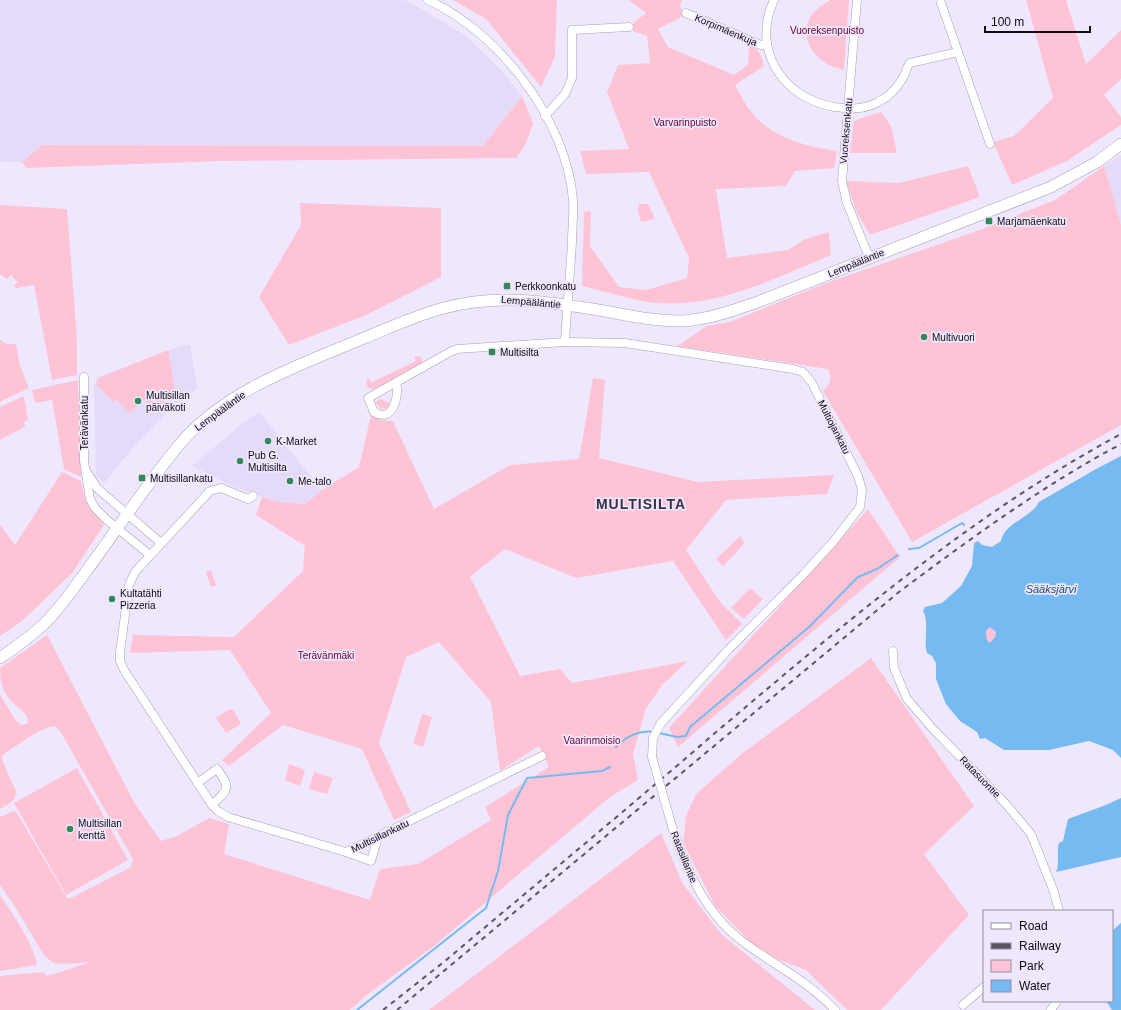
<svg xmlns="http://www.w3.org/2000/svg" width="1121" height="1010" font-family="Helvetica,sans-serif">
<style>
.built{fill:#e5dbf8}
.green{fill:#fec4d5}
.water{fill:#75baf1;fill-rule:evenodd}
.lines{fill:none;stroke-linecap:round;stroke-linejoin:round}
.stream{stroke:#75baf1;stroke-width:2}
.street-casing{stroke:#a79fb4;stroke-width:9}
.secondary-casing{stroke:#a79fb4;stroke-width:12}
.street{stroke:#fff;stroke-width:8}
.secondary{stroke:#fff;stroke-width:11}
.rail{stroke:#5a5561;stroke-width:2;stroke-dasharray:5 5;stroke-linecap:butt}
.street-bridge-casing{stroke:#a79fb4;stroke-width:9;stroke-linecap:butt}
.street-bridge{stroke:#fff;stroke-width:8}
.poi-dot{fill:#33885b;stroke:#efe7fe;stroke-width:1.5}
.labels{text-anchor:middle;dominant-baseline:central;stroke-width:3.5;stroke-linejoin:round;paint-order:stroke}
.street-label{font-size:10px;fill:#0e0b12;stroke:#efe7fe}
.park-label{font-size:10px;fill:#680034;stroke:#efe7fe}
.poi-label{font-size:10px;fill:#0e0b12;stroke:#efe7fe;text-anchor:start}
.water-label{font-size:11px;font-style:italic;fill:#194c70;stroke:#efe7fe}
.district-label{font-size:14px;font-weight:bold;letter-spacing:1px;fill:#373142;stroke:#efe7fe}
</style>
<rect width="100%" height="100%" fill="#efe7fe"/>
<g class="built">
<polygon points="0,0 401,0 408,1 465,35 501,70 522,96 483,146 42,145 22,162 0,162"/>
<polygon points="1121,155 1121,225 1104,166"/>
<polygon points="190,345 197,388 165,414 135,445 104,483 96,476 94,385 98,377 181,346"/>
<polygon points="259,412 322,490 305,504 277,502 232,486 192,466 242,424"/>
</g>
<g class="green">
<polygon points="453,0 557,0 555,57 541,87 486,19"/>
<path d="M 629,0 L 682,0 L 680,5 L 683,16 L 658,29 L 668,47 L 734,75 L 748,65 L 749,43 C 759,49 761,55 764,66 L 735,85 C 741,95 746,106 753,114 C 773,138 808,147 837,151 L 834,168 L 795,171 L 786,186 L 716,189 L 727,258 L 788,250 L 805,239 L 829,232 L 831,255 C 776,278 717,308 656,303 C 635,301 604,291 582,286 L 584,212 L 591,211 L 590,246 L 619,287 L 646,290 L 687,278 L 689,258 L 649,172 L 586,174 L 580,151 L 629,149 L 607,92 L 618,65 L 650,63 L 647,36 L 633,31 L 633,23 L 646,13 Z"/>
<path d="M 830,0 L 849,0 L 844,70 C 838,68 829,66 824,62 C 811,53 802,37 808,22 C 811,12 822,5 830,0 Z"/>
<polygon points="1026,0 1066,0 1086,64 1121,30 1121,79 1104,95 1121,117 1121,125 1067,161 1012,185 993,142 1014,136 1053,98"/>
<polygon points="522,96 533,123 527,141 517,158 221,161 27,168 22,162 42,145 483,146"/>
<polygon points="881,112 891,126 897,153 850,153 854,121"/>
<polygon points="968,166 980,197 870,235 857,213 846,181 899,183"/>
<path d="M 1104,166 L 1121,225 L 1121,425 L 912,542 L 823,391 C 831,383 832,379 828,369 L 677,346 L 707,326 L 730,322 L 826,283 L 980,230 L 1055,200 Z"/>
<polygon points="300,203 441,208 441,277 366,315 289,345 259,297 301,225"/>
<polygon points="639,204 648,204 655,219 641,222 638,211"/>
<polygon points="0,205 67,209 77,338 77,375 52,380 34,285 16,288 14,285 18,282 11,275 7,279 0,274"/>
<polygon points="0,340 7,344 16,344 20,366 29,388 0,402"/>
<polygon points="168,350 175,391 172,397 156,411 145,399 130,413 116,399 113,402 96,384 99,378"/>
<polygon points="414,356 421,357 423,362 375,389 368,388 366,382 368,378 372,382 416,361"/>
<path d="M 593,378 L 605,380 L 599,458 L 698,482 L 834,475 L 827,494 L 726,500 L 686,550 L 720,602 L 742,624 L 726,640 L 673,561 L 576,578 L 505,549 L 470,577 L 520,676 L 560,669 L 572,683 L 688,661 L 663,684 L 646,708 L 633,754 L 638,780 L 610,797 L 434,946 L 368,994 L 350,1010 L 0,1010 L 0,976 L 43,972 L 47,976 L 91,962 L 64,964 L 53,963 L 43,954 L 14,905 L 0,885 L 0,817 L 14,811 L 17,813 L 67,898 L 71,898 L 131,867 L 133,859 L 60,731 C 60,731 56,727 56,727 C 46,723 12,749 3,755 L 2,760 L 16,791 C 16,802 8,804 0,809 L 0,695 L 16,721 L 21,725 L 27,724 L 28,719 C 25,711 19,709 13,703 C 2,693 0,681 0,668 L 47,635 L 135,804 L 161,841 L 177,836 L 209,818 L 229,824 L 224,854 L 370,900 L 380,869 L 418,864 L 491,820 L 485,807 L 549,767 L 539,746 L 500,771 L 491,702 L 439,642 L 406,657 L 379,743 L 411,812 L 394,820 L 362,749 L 283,725 L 229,766 L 222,760 L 271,713 L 230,650 L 130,653 L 133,635 L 234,637 L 303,571 L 305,546 L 256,515 L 262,497 L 277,502 L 305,504 L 322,490 L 359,467 L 371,415 L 381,420 L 393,421 L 434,509 L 510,465 L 579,459 Z"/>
<polygon points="78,380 81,477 64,469 52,400 35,403 32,390"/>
<polygon points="24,396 28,420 24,422 25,427 0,440 0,407"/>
<polygon points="380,399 390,403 387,408 381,409 375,402"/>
<polygon points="62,472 81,481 85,499 104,525 72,573 22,621 0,636 0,525 15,545"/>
<polygon points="868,509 900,557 678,747 669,728"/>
<polygon points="740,536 745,543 723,566 716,559"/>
<polygon points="211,570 216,585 211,587 206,572"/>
<polygon points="750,588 763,599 744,619 731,608"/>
<polygon points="990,627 996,632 995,637 990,643 987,640 986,630"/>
<polygon points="871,658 974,806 924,854 969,915 881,1010 847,1010 806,970 777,959 751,943 715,906 683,843 686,816 696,794 744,752"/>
<polygon points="230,709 234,711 241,724 226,733 216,718"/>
<polygon points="422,714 432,717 423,747 413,744"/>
<polygon points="289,764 305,770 300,786 285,780"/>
<polygon points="77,768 128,860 66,895 14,803"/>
<polygon points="314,772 333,778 327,794 309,789"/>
<polygon points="661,833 683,884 721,934 815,1010 429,1010"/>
<path d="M 0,895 C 13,914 32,942 37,964 L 36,965 L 0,971 Z"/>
</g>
<g class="water">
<path d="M 1121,456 L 1121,758 L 1113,750 L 1089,741 L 1049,750 L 1004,750 L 985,738 L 980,739 L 977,732 L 960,721 L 946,704 L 936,679 L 936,663 L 932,656 L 927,653 C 923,638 930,624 923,611 L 925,607 L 942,603 L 961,586 L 972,566 L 974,543 L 978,541 L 982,545 L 992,547 L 1001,541 C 1005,522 1030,519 1039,502 L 1096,469 ZM 990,627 L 996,632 L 995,637 L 990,643 L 987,640 L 986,631 Z"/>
<path d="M 1121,798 L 1121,857 L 1056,872 C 1060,866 1056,851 1059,843 L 1063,841 L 1068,819 L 1106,805 Z"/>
<polygon points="1121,923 1121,1010 1112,1010 1106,1001 1112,1001 1112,931"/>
</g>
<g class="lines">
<g class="stream">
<polyline points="909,549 919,548 962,523 964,525"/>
<polyline points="659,733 677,737 686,736 690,727 809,627 858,577 877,569 898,555"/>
<path d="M 616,747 C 626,736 640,730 654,732"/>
<polyline points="357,1010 486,908 498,871 508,815 527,778 602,771 610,767"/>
</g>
<g class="street-casing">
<g id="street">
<path d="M 428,0 C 499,32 567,121 573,200 C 574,213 572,228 572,242 C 570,275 567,308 565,342"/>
<path d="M 774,0 C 751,49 782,98 834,107 C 850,109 864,110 878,102 C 889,97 898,87 904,76 C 906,72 907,66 910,63 L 958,52"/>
<polyline points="857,0 842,181 847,203 869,257"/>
<polyline points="941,3 990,144"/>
<polyline points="686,13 761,45 767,44"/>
<polyline points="545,116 565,94 572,78 572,30 629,27"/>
<polyline points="84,377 84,461 90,499 95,508 107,520 150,555"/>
<path d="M 396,382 C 400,395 393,424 374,412 L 368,398 L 450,352 L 457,349 L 565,342 L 625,343 L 793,369 L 803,372 L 812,383 L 858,476 L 862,490 L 860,507 L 833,542 L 801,577 L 729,649 L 661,723 L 653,738 L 652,757"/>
<polyline points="87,472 97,488 161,543"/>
<polyline points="253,496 248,499 221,488 210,491 135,572 129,585 120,652 120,661 124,670 212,805 218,811 228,817 346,852 542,756"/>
<polyline points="893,651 894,668 907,699 933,729 1005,803 1031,834 1054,892 1059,911"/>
<path d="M 197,783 L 217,769 C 231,788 229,789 212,805"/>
<path d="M 674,833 C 689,876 708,917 746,944 C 776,966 809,982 835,1010"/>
<polyline points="346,852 371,861 378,837"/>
<polyline points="963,1005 984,987"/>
<polyline points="1051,1010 1057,1001"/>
</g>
</g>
<g class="secondary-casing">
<path id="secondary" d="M 0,658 C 16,647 32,636 46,622 C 61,607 73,589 85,573 C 117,530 145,486 179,445 C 225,390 300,365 364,338 C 391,327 417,315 444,308 C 498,293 551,302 605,311 C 630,316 655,321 681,321 C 707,320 731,311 755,303 L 1051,187 L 1097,162 L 1121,144"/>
</g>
<use href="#street" class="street"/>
<use href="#secondary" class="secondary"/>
<g class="rail">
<path d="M 383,1010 L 445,961 C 535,885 626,810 715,733 C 844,624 972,514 1121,434"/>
<path d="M 397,1010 L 899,592 C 970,539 1042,486 1121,444"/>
</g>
<g class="street-bridge-casing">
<polyline id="street-bridge" points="652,757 674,833"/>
</g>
<use href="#street-bridge" class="street-bridge"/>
</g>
<g class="poi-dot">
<rect x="985" y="217" width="8" height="8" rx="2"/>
<rect x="503" y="282" width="8" height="8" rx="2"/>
<circle cx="924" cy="337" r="4"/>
<rect x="488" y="348" width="8" height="8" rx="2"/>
<circle cx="138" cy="401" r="4"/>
<circle cx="268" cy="441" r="4"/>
<circle cx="240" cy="461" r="4"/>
<rect x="138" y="474" width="8" height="8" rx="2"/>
<circle cx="290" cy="481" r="4"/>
<circle cx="112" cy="599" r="4"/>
<circle cx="70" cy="829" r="4"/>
</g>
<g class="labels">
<g class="street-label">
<text transform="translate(726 30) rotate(23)">Korpimäenkuja</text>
<text transform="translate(846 131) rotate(-85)">Vuoreksenkatu</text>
<text transform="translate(856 263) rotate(-22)">Lempääläntie</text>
<text transform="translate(531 302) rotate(5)">Lempääläntie</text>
<text transform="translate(220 411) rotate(-36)">Lempääläntie</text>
<text transform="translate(84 423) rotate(-90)">Terävänkatu</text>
<text transform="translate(834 427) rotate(63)">Multiojankatu</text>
<text transform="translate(980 777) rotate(46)">Ratasuontie</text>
<text transform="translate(380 836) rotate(-26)">Multisillankatu</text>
<text transform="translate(684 857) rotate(68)">Ratasillantie</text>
</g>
<g class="park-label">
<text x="827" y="30">Vuoreksenpuisto</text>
<text x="685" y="122">Varvarinpuisto</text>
<text x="326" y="655">Terävänmäki</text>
<text x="592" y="740">Vaarinmoisio</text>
</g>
<g class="poi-label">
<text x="997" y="221">Marjamäenkatu</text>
<text x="515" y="286">Perkkoonkatu</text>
<text x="932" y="337">Multivuori</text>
<text x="500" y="352">Multisilta</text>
<text x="146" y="395">Multisillan<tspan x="146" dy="12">päiväkoti</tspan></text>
<text x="276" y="441">K-Market</text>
<text x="248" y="455">Pub G.<tspan x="248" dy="12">Multisilta</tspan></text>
<text x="150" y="478">Multisillankatu</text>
<text x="298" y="481">Me-talo</text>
<text x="120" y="593">Kultatähti<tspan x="120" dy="12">Pizzeria</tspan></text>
<text x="78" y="823">Multisillan<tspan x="78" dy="12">kenttä</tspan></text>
</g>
<g class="water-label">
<text x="1051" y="589">Sääksjärvi</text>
</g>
<g class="district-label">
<text x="641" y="504">MULTISILTA</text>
</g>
</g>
<rect x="983" y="910" width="130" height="92" fill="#efe7fe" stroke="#958fa0"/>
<rect x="991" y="923" width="20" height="6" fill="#ffffff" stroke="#958fa0"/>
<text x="1019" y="930" font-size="12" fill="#0e0b12">Road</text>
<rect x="991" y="943" width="20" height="6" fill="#5a5561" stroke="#958fa0"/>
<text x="1019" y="950" font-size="12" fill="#0e0b12">Railway</text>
<rect x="991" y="960" width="20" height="12" fill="#fec4d5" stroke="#958fa0"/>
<text x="1019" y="970" font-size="12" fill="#0e0b12">Park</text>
<rect x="991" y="980" width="20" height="12" fill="#75baf1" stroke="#958fa0"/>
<text x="1019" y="990" font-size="12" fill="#0e0b12">Water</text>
<path d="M985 26v6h105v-6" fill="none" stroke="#0e0b12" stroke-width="2"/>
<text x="991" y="26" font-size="12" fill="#0e0b12" stroke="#efe7fe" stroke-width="3" paint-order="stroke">100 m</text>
</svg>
